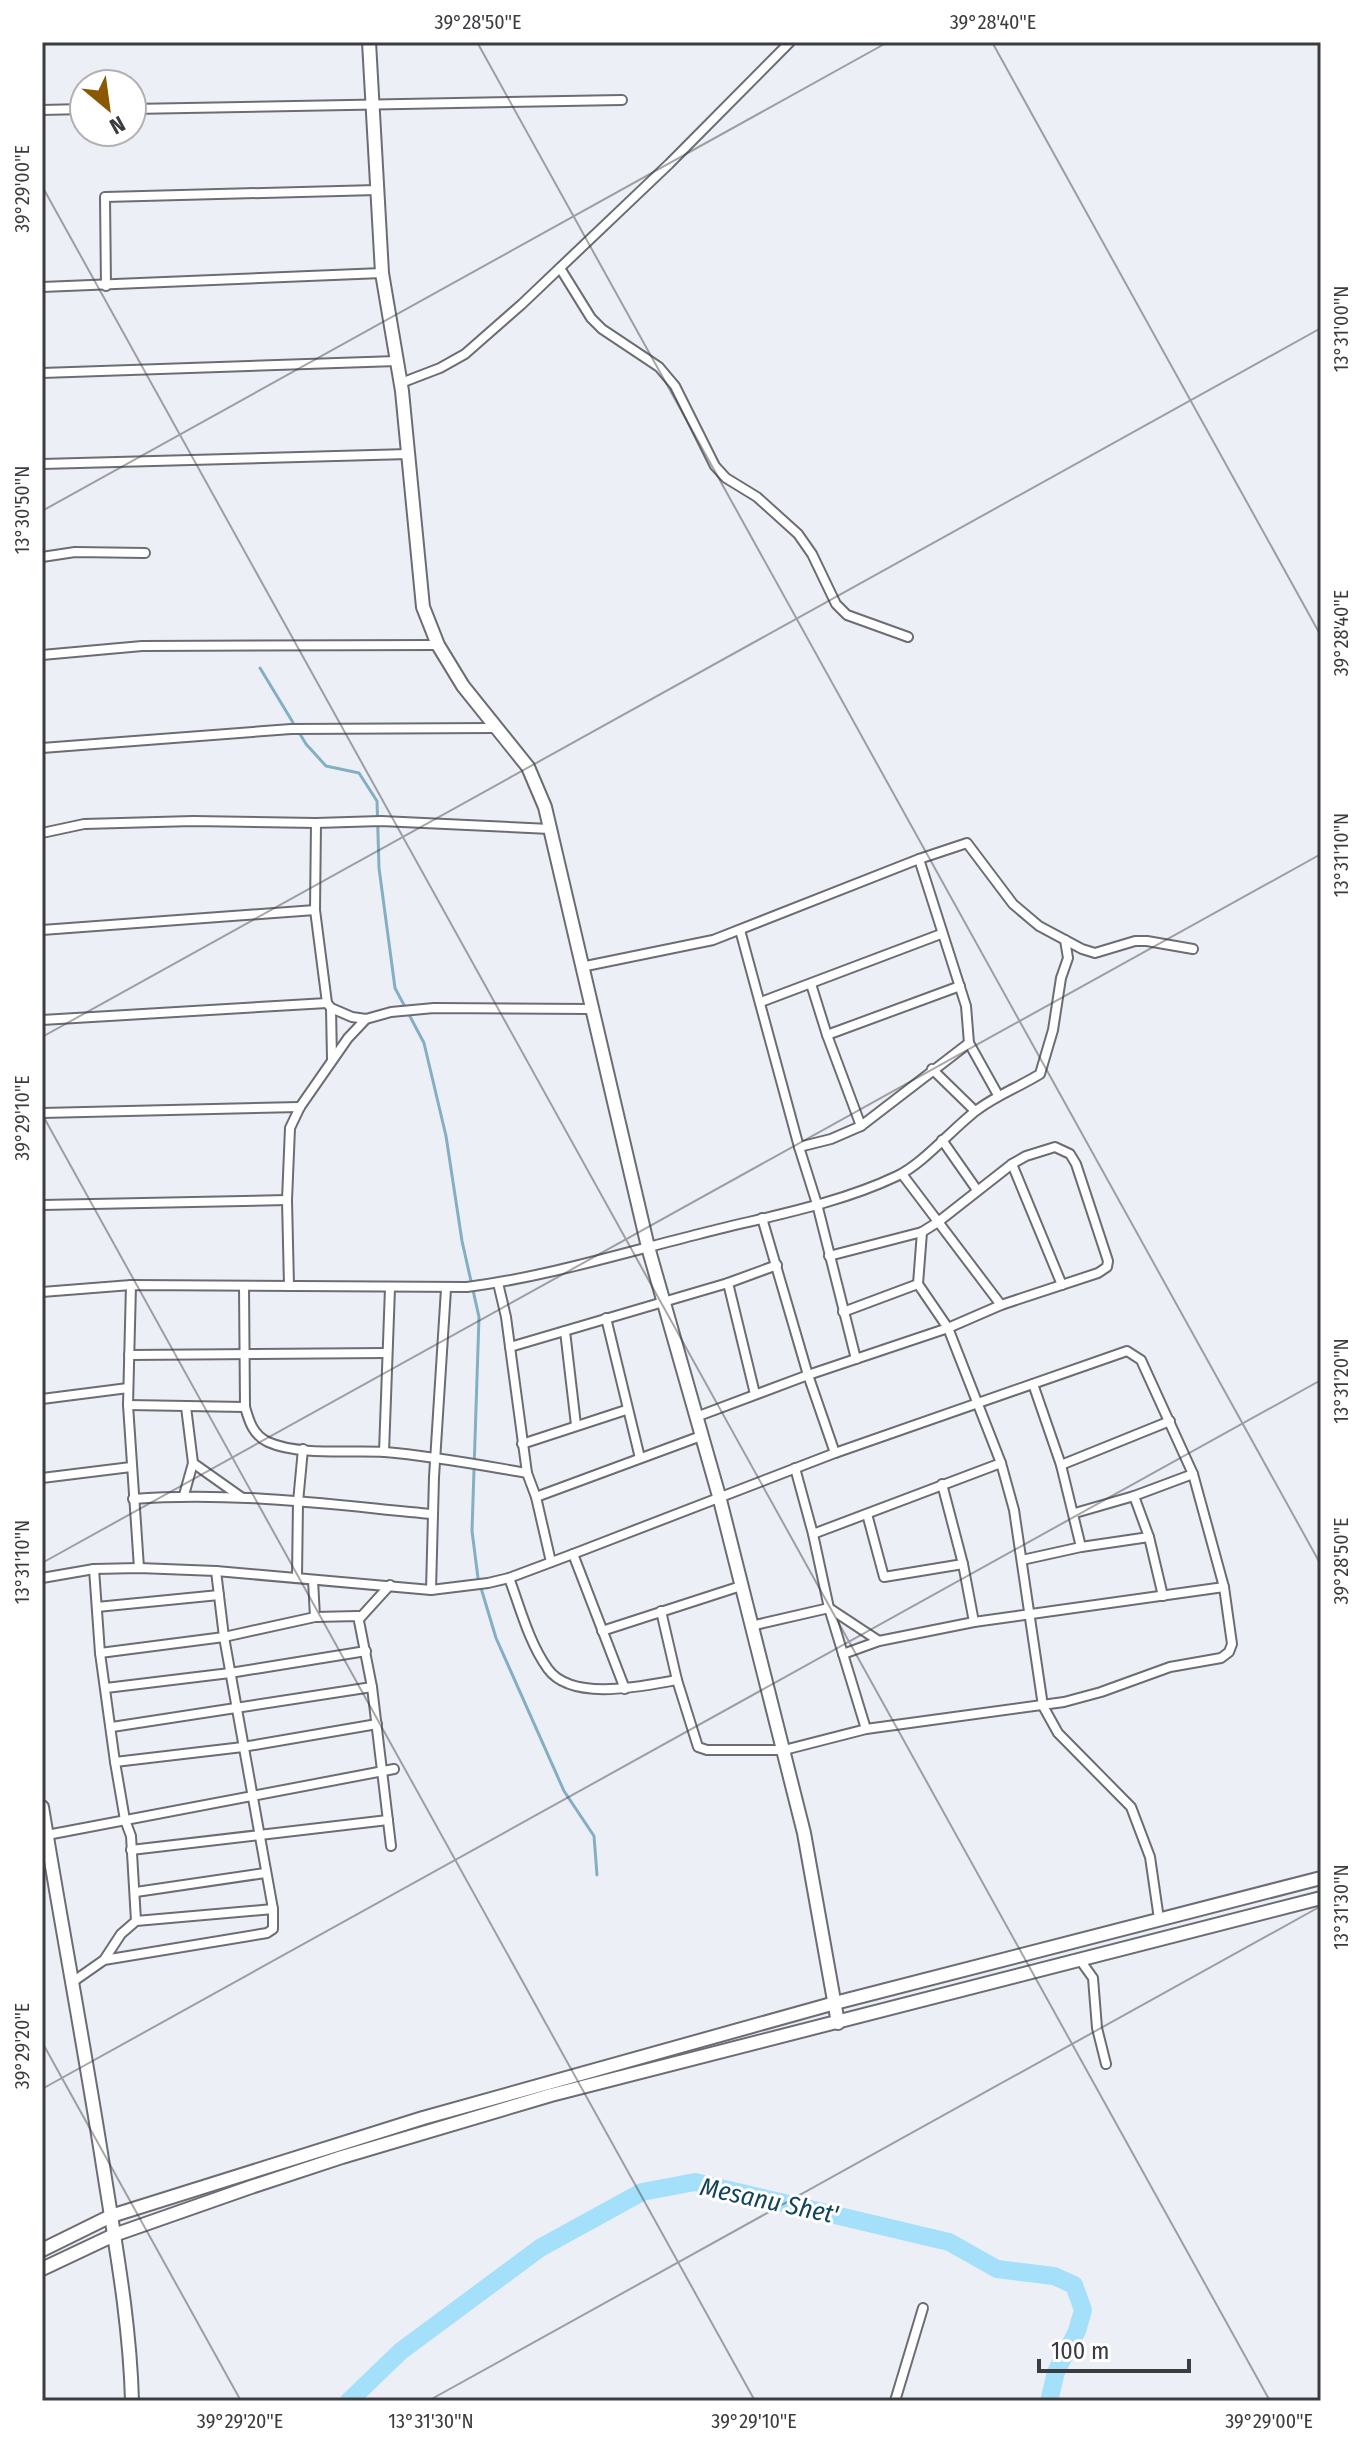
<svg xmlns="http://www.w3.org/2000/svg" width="1363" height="2443" font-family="'Fira Sans Condensed',sans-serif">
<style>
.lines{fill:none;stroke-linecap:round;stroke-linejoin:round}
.stream{stroke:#84afc2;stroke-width:3}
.river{stroke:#a4e0fa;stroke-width:18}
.street-casing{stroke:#6b6d73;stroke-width:12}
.secondary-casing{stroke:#6b6d73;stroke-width:16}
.street{stroke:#fff;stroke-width:8}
.secondary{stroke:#fff;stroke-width:12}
.ticks{fill:none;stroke:#3b3c3f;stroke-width:2;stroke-opacity:0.45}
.labels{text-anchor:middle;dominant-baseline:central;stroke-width:6;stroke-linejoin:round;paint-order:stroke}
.water-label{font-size:26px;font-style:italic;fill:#134558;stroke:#fff}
.neatline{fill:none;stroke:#3b3c3f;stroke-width:3}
.ticks-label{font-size:20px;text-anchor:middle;fill:#3b3c3f}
</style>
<rect width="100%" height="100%" fill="#edeff7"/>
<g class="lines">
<polyline class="stream" points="260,668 306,744 326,766 359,773 377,801 379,868 395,988 424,1043 446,1136 462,1241 479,1317 472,1531 478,1578 496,1638 564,1791 594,1836 597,1875"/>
<polyline class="river" points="349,2401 401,2351 540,2248 642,2192 695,2182 949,2242 997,2269 1054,2276 1074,2285 1083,2310 1077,2331 1056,2372 1049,2401"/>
<g class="street-casing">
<g id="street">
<polyline points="132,109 622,100"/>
<polyline points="42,110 84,109"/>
<polyline points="560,268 591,318 602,329 659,367 675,386 715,466 726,478 757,497 798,534 812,554 836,604 847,615 908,637"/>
<polyline points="106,286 105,197 377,190"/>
<polyline points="42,287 382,273"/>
<polyline points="42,373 397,361"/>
<polyline points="401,383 440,368 465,354 522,304 669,164 790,42"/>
<polyline points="42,464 409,454"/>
<polyline points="42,557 75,552 145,553"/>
<polyline points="42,655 142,646 438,645"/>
<polyline points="42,748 291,729 495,728"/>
<polyline points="316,823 315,910 327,1003 331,1008 352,1017 366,1019 391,1012 434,1008 591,1009"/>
<polyline points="42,833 84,824 193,821 316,823 381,821 550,829"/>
<polyline points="919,859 967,843 1013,904 1039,926 1082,949 1095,953 1135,941 1147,941 1193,949"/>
<polyline points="42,930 315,910"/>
<polyline points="740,930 799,1147 817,1204 856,1359"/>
<polyline points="581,967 713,940 919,859 966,1006 969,1043 998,1095"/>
<polyline points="811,984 827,1035 861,1126"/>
<polyline points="761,1002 941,934"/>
<polyline points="331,1008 332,1059"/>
<polyline points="42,1020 327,1003"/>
<polyline points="827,1035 960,986"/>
<polyline points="932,1069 975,1111"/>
<polyline points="42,1113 300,1107"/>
<polyline points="942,1140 977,1190"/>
<polyline points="799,1147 831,1139 861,1126 969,1043"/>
<polyline points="1012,1164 1062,1285"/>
<polyline points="902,1174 1001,1305"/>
<polyline points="42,1205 287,1200"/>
<polyline points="762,1218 808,1375 835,1453"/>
<polyline points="922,1232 918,1284 948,1328 1001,1463 1014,1510 1043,1706 1058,1733 1131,1807 1150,1857 1159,1919"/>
<polyline points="498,1283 506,1317 527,1473 536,1497 551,1562"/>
<polyline points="728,1283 755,1394"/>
<polyline points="131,1285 128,1405 139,1568"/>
<path d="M 244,1286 L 245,1407 C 249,1421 253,1435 268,1442 C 299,1456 351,1450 385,1452 C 433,1456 480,1465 527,1473"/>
<polyline points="289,1286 287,1200 290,1128 300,1107 348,1038 366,1019"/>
<path d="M 42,1292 L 131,1285 L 467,1287 C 545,1277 623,1253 699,1234 C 765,1217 836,1205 897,1176 C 923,1164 953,1128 977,1110 C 997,1095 1019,1087 1040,1074 L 1053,1030 L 1061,978 L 1068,958 L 1065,940"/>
<polyline points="843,1312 918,1284"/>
<polyline points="606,1318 640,1458"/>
<polyline points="565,1331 576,1425"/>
<polyline points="510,1347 728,1283 777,1265"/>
<polyline points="129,1355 386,1353"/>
<polyline points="1033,1384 1061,1465 1081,1547"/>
<polyline points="42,1399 128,1388"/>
<polyline points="128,1405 245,1407"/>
<polyline points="186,1407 193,1463 241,1497"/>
<polyline points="696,1417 808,1375 948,1328 1001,1305 1098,1273 1107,1267 1108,1261 1076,1164 1070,1154 1055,1147 1026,1156 1012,1164 938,1222 922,1232 829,1256"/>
<polyline points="522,1444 626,1410"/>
<polyline points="384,1452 390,1288"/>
<polyline points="1061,1465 1170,1421"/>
<polyline points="795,1468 813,1534 829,1608 866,1729"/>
<polyline points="42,1478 131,1467"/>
<polyline points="942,1484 963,1564 974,1622"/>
<polyline points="184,1495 193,1463"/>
<polyline points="1134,1496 1193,1474"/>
<polyline points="536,1497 701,1436"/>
<path d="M 133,1499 C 233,1491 333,1505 433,1514"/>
<polyline points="1075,1513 1134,1496 1149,1537 1163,1596"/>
<polyline points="867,1514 884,1577 963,1564"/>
<polyline points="813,1534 1001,1463"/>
<polyline points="573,1554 625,1689"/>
<polyline points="1022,1560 1081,1547 1149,1537"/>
<polyline points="94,1569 100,1653 115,1762 125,1820 131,1836 136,1921"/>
<polyline points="42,1578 94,1569 139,1568 216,1571 431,1590 488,1583 509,1578 573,1554 835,1453 1127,1351 1141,1360 1193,1474 1224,1587 1232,1644 1229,1652 1221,1658 1170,1667 1101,1692 1064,1702 866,1729 784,1750 707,1750 698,1747 677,1680 661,1611"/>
<polyline points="297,1578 298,1502 303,1449"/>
<path d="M 509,1578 C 520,1607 529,1643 548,1669 C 572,1702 643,1686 677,1680"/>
<polyline points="313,1580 315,1617"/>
<polyline points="431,1590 434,1477 446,1289"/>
<polyline points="97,1607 219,1595"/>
<polyline points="360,1618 390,1585"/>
<polyline points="751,1626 829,1608 879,1641"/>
<polyline points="602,1631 741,1586"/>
<polyline points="100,1653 224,1637 315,1617 358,1616 372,1687 391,1846"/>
<polyline points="843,1654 879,1641 974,1622 1224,1587"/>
<polyline points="106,1688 230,1673 366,1651"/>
<polyline points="112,1727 372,1687"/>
<polyline points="115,1762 243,1747 377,1724"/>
<polyline points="47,1835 394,1769"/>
<polyline points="131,1850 388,1820"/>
<polyline points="136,1892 265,1873"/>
<polyline points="104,1960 121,1934 136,1921 273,1909 224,1637 216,1571"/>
<polyline points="1080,1960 1093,1978 1097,2028 1106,2064"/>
<polyline points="74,1981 104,1960 267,1933 273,1929 273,1909"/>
<polyline points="895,2401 923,2308"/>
</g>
</g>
<g class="secondary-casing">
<g id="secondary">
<polyline points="369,42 382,273 402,391 423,607 438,645 463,686 528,767 545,807 648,1247 719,1496 804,1833 838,2023"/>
<path d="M 42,1807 C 62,1929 85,2050 104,2172 C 116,2248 130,2324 132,2401"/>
<polyline points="42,2250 111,2216 423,2118 835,2003 1321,1878"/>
<polyline points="42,2269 114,2235 251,2187 342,2157 551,2095 1321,1898"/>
</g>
</g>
<use href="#street" class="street"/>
<use href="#secondary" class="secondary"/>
</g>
<path class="ticks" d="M 477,42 L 1321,1565M 992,42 L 1321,636M 42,186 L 1270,2401M 42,511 L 888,42M 42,1037 L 1321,328M 42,1114 L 755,2401M 42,1563 L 1321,854M 42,2042 L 241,2401M 42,2089 L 1321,1380M 428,2401 L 1321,1906"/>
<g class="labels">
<g class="water-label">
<text transform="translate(769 2201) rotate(12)">Mesanu Shet'</text>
</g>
</g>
<rect width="1363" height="2443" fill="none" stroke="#ffffff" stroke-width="88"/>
<g transform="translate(108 108) rotate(151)"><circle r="38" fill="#ffffff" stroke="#b1b1b2" stroke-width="2"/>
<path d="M0-6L14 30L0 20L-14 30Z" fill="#8a5702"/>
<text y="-12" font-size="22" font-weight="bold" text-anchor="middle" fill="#3b3c3f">N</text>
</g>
<path d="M1039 2359v12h150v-12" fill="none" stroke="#3b3c3f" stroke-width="4"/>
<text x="1051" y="2359" font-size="24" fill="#3b3c3f" stroke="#ffffff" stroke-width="6" paint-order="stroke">100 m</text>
<rect x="44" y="44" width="1275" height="2355" class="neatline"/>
<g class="ticks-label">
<text x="478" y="29">39°28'50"E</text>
<text x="993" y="29">39°28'40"E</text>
<text transform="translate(22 189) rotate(-90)" y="7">39°29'00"E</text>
<text transform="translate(1341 329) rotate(-90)" y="7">13°31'00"N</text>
<text transform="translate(22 510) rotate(-90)" y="7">13°30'50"N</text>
<text transform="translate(1341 633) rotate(-90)" y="7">39°28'40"E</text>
<text transform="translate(1341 855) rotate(-90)" y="7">13°31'10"N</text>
<text transform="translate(22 1118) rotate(-90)" y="7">39°29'10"E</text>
<text transform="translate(1341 1381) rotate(-90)" y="7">13°31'20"N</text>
<text transform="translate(1341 1561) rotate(-90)" y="7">39°28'50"E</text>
<text transform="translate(22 1562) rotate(-90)" y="7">13°31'10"N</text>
<text transform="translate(1341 1907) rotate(-90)" y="7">13°31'30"N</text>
<text transform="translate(22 2046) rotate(-90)" y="7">39°29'20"E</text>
<text x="240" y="2428">39°29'20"E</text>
<text x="431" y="2428">13°31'30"N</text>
<text x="754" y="2428">39°29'10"E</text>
<text x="1269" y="2428">39°29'00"E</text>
</g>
</svg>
